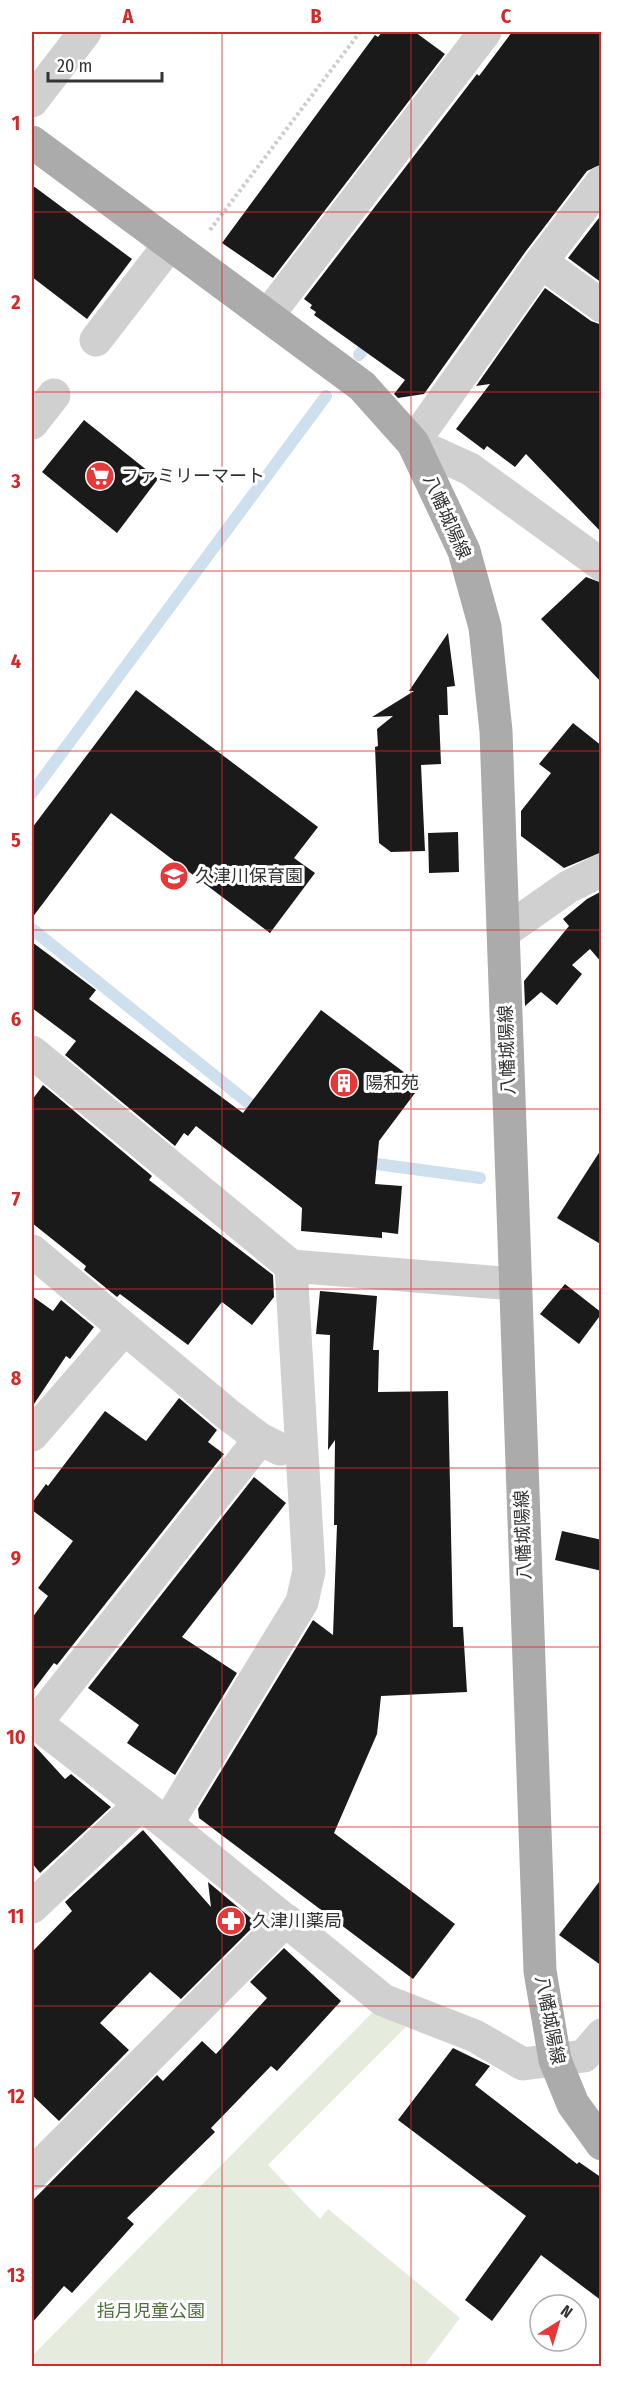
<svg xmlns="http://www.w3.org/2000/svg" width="633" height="2398" font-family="'Fira Sans Condensed','Noto Sans JP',sans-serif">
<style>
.green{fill:#e5ecde}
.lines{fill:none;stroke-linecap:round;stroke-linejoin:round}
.stream{stroke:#cedfee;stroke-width:12}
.building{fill:#1a1a1a}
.path{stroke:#cdcdcd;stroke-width:4;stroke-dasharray:3 3;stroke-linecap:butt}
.minor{stroke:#d0d0d0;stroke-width:33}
.major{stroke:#ababab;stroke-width:33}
.grid{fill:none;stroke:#d62828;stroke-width:1.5;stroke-opacity:0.55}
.labels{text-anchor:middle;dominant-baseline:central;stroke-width:6;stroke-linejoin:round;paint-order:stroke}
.poi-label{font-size:18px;fill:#333;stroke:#fff;text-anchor:start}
.street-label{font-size:18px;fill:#333;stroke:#fff}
.park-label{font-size:18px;fill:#52703f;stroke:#fff}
.neatline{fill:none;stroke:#d62828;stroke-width:2}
.grid-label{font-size:20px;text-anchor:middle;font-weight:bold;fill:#d62828}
</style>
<rect width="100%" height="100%" fill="#fff"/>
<polygon class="green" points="375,2010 406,2027 268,2165 320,2219 328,2209 460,2318 424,2366 32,2366 32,2356"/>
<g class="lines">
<g class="stream">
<polyline points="359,355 373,337"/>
<polyline points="32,793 326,396"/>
<polyline points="32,929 261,1113"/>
<polyline points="362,1162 480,1178"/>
</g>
</g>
<g class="building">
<polygon points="382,32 415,32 445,54 273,278 222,243 375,35 378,37"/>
<polygon points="512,32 602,32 602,164 587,171 526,251 424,394 398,398 394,394 405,380 314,315 316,312 310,308 312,305 304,299 477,74 479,76"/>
<polygon points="32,185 132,259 87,319 32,277"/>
<polygon points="602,214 602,283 568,258"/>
<polygon points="545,288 591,321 602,325 602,533 526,454 515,467 487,446 484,450 456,429 490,384 476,386"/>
<polygon points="84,420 158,479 117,533 42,472"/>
<polygon points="586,577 602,583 602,683 541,619"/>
<polygon points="448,633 455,686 447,687 448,715 439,715 441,764 421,765 425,851 391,852 379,843 375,747 378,746 377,729 393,716 372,717 414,691 409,691"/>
<polygon points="136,690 318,827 294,858 315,873 270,933 111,813 32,918 32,828"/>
<polygon points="573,723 602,746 602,852 564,868 521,836 521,811 551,773 539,764"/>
<polygon points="458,832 459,872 429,873 428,833"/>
<polygon points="602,891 602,963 590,949 572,965 582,974 557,1005 541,992 525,1006 524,981 569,926 563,919 587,899"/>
<polygon points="32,942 96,990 89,999 243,1113 321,1010 421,1085 379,1141 375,1184 402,1186 398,1234 382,1232 382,1238 301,1231 302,1208 196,1126 188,1136 184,1133 175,1146 65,1055 76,1041 32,1008"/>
<polygon points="43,1085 152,1176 149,1180 273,1275 274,1297 252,1325 222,1302 188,1345 120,1294 117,1297 84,1270 86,1266 32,1223 32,1100"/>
<polygon points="602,1148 602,1245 557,1218"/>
<polygon points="565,1284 602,1313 579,1344 540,1314"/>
<polygon points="320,1291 377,1296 373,1350 379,1350 378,1392 448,1391 453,1627 463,1627 467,1692 381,1696 377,1734 334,1833 455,1924 413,1979 199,1818 198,1809 313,1620 333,1635 337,1525 334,1525 335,1440 328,1450 330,1335 316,1334"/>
<polygon points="32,1296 53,1311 61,1300 94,1327 70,1359 66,1356 32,1407"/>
<polygon points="179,1398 217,1430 208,1442 224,1454 57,1665 54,1663 32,1692 32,1618 48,1596 38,1588 73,1541 32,1510 32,1503 46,1484 48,1486 105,1411 146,1441"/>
<polygon points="254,1477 286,1503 182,1637 237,1673 175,1775 127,1743 139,1725 88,1688"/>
<polygon points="562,1531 602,1540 602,1571 555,1560"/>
<polygon points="32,1743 65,1779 71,1774 111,1807 40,1873 32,1863"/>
<polygon points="143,1830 211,1907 208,1882 257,1923 181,1999 150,1972 100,2023 129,2050 59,2121 32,2095 32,1952 72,1911 65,1902"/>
<polygon points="602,1878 602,1966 559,1935"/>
<polygon points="284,1948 341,2001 277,2071 271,2066 211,2128 215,2132 127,2218 134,2224 72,2293 64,2286 32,2323 32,2201 157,2075 163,2081 202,2041 216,2054 267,1998 250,1982"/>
<polygon points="453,2048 490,2066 475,2085 577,2164 579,2162 602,2178 602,2301 541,2255 492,2321 465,2300 526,2216 398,2120"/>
</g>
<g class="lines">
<polyline class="path" points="210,230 360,32"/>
<g class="minor">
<polyline points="32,101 85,32"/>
<polyline points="602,182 541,262 413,443 470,469 602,565"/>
<polyline points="541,262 602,306"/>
<polyline points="268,315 485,32"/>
<polyline points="96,340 170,244"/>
<polyline points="32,423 54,395"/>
<polyline points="504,932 568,887 602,870"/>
<polyline points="32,1052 291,1266"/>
<polyline points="32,1251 226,1413 260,1439 280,1449"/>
<polyline points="32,1435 124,1329"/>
<polyline points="32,1720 167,1824 383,2000 475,2036 523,2064 584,2056 602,2035"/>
<polyline points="36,1723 260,1439"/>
<polyline points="167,1824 302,1602 309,1571 291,1266 514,1284"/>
<polyline points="32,1907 141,1804"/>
<polyline points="32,2174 286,1920"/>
</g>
<polyline class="major" points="32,142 362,386 413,443 464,551 485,627 496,731 540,1971 555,2060 573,2104 602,2144"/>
</g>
<path class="grid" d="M 222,32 L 222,2366M 411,32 L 411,2366M 32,212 L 602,212M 32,392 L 602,392M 32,571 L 602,571M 32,751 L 602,751M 32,930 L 602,930M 32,1109 L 602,1109M 32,1289 L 602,1289M 32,1468 L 602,1468M 32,1647 L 602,1647M 32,1827 L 602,1827M 32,2006 L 602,2006M 32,2186 L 602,2186"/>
<defs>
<g id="supermarket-disc" transform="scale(1.5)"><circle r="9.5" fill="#e63838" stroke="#fff"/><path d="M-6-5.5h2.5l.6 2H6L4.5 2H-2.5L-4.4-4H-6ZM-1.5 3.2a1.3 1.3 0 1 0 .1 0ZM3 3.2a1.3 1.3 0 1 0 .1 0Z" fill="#fff"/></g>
<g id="school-disc" transform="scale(1.5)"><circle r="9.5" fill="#e63838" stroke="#fff"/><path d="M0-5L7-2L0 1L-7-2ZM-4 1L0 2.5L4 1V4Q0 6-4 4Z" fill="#fff"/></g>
<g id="building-disc" transform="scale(1.5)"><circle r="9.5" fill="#e63838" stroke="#fff"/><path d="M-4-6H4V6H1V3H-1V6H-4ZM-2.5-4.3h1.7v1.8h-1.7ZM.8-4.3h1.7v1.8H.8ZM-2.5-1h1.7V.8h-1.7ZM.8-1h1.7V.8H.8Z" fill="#fff"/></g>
<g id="pharmacy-disc" transform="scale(1.5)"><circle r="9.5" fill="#e63838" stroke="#fff"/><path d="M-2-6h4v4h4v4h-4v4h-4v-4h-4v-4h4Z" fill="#fff"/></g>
</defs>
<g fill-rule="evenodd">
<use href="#supermarket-disc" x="100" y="476"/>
<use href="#school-disc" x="174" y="876"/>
<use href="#building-disc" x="344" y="1083"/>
<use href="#pharmacy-disc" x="231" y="1921"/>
</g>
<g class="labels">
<g class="poi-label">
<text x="121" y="476">ファミリーマート</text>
<text x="195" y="876">久津川保育園</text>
<text x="365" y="1083">陽和苑</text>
<text x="252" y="1921">久津川薬局</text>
</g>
<g class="street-label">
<text transform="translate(447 517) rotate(66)">八幡城陽線</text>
<text transform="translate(507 1050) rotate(-92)">八幡城陽線</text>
<text transform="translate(523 1535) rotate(-92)">八幡城陽線</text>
<text transform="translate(550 2020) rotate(79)">八幡城陽線</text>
</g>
<g class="park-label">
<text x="151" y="2311">指月児童公園</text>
</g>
</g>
<rect width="633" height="2398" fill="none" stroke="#ffffff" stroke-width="66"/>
<g transform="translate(558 2323) rotate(37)"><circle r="28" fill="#ffffff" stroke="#adadad" stroke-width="1.5"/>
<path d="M0-4.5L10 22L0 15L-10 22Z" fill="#e63838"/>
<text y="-9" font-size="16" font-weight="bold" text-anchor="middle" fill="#333333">N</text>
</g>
<path d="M48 72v9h114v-9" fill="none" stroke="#333333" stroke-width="3"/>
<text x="57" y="72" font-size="18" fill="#333333" stroke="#ffffff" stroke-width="4.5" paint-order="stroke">20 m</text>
<rect x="33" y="33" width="567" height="2332" class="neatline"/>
<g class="grid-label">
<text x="128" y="23">A</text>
<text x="316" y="23">B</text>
<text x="506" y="23">C</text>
<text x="16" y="130">1</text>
<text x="16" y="309">2</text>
<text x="16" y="488">3</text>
<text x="16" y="668">4</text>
<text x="16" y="847">5</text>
<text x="16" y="1026">6</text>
<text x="16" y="1206">7</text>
<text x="16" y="1385">8</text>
<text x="16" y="1565">9</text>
<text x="16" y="1744">10</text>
<text x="16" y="1923">11</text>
<text x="16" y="2103">12</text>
<text x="16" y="2282">13</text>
</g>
</svg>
